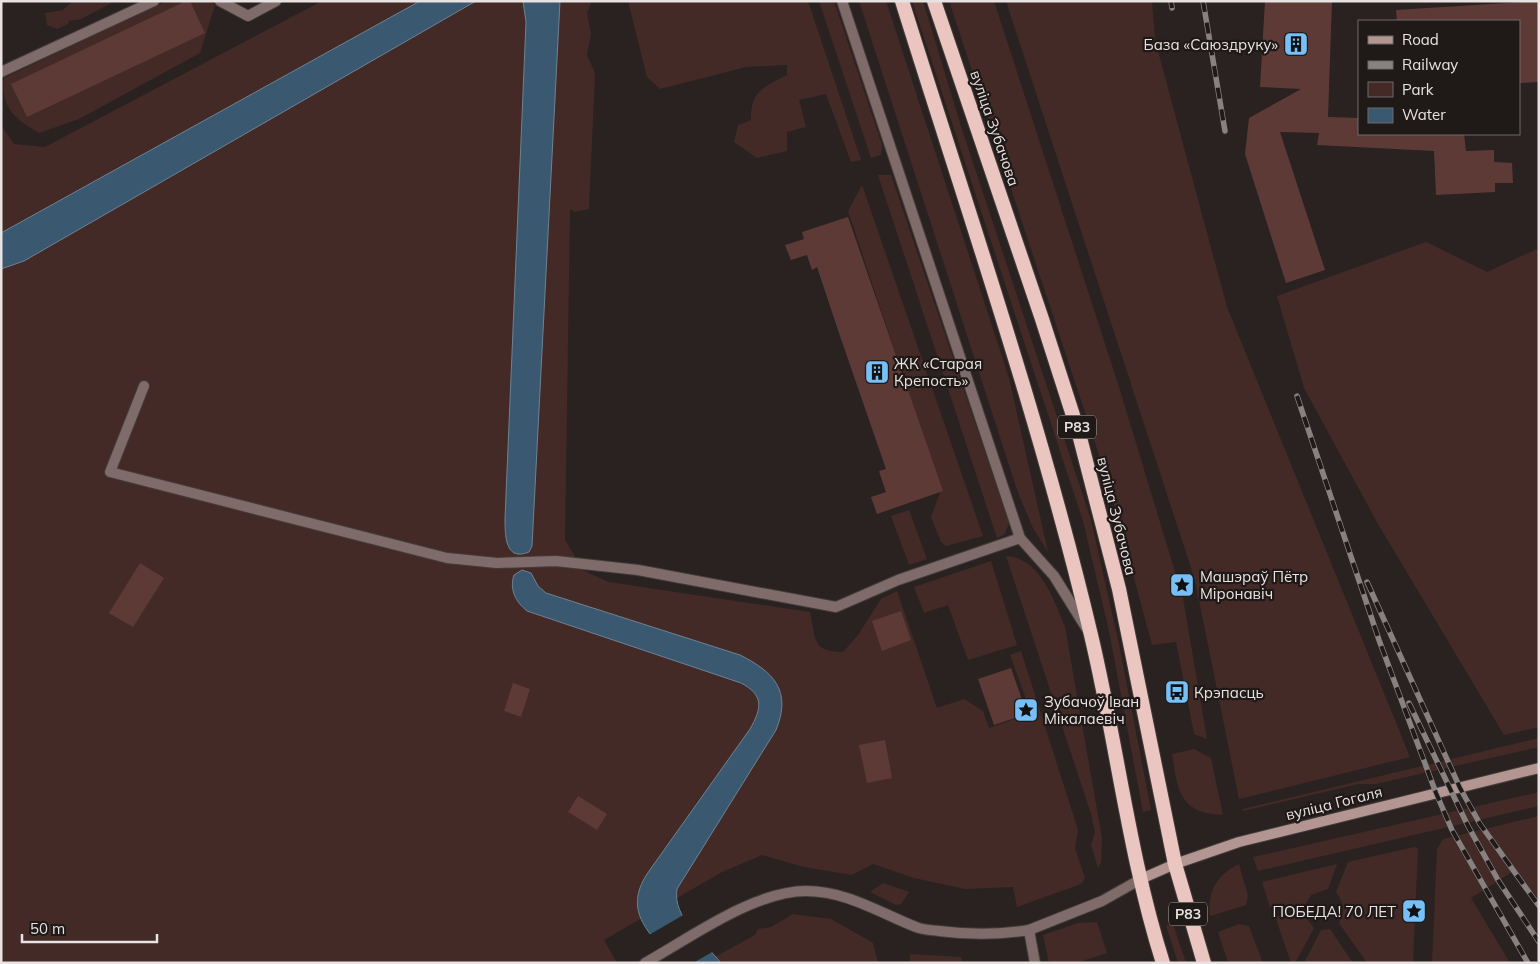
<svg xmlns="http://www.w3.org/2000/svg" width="1540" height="964" viewBox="0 0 1540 964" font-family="Mulish,sans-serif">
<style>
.green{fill:#432a27}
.water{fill:#3a5970;stroke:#6e8292}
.pier{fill:#292221}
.building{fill:#5e3a36}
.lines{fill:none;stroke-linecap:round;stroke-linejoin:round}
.service-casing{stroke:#443d3c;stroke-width:12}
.minor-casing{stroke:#443d3c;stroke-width:12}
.secondary-casing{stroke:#443d3c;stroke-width:12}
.trunk-casing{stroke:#443d3c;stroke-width:16}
.service{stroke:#7f6c6a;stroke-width:10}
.minor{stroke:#7f6c6a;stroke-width:10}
.secondary{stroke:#b39692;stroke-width:10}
.trunk{stroke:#ebc6c1;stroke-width:14}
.rail-casing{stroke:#878180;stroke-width:5.5}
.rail{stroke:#1f1918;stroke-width:4;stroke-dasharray:11;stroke-linecap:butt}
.labels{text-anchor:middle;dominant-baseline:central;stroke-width:4.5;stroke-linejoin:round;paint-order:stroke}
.shield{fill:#1f1918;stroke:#aca6a5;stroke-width:1}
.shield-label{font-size:14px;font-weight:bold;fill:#e8e3e2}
.poi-label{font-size:15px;fill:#e8e3e2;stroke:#1f1918;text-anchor:start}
.street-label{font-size:15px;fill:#e8e3e2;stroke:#1f1918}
</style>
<rect width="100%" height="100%" fill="#292221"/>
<!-- green -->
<g class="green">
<polygon points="73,1 115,1 81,19 69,21 68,24 57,29 47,25 45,13 63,10"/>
<path d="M 167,1 L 209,1 L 215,5 L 200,53 L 79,119 L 39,133 C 17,120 0,109 4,78 Z"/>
<path d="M 322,1 L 592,1 L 587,13 L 591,34 L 587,55 L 595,73 L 589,209 L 575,212 L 570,209 L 565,540 L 584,571 L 609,582 L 810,612 C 816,638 811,652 843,652 L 858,635 L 881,599 L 897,591 L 937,708 L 964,699 L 983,711 L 989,728 L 1031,713 L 1010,655 L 1021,651 L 1078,830 L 1075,848 L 1085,878 L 1081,884 L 1017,907 L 1013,887 L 965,889 L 914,878 L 873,864 L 852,875 L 804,867 L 762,855 L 722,872 L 604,940 L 617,963 L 1,963 L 1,125 L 14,144 L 45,147 Z"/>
<path d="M 628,1 L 808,1 L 861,160 L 851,162 L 826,94 L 799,100 L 806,127 L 787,132 L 787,151 L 757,158 L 734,142 L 738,125 L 751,120 C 750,91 764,87 787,75 L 787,65 L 746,67 L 660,89 L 647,77 Z"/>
<polygon points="819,1 834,1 882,145 881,155 871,158"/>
<polygon points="859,1 886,1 1009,378 1048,552 1033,528 1018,493"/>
<polygon points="912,1 923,1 960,123 1091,520 1119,644 1151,810 1143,812 1109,631 1083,521"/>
<polygon points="949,1 994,1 1119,387 1183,598 1207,739 1194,734 1176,642 1152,645 1108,482"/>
<polygon points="1006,1 1152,1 1155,40 1227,307 1410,757 1239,799 1195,580"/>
<polygon points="878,175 891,175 1009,523 1005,534 997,538"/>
<polygon points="862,185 983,536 946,546 941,542 931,517 941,490 848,211"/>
<polygon points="1426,242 1487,272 1539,248 1539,727 1504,735 1378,524 1304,388 1277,296"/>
<polygon points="909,510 927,559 909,565 891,516"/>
<path d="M 1006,556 C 1040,558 1054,600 1065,627 L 1102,838 L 1101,863 L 1098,868 L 1091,845 L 1095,832 L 1091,814 Z"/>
<polygon points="991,561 1017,645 968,660 948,605 924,613 914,587"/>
<polygon points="1539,738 1539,747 1376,784 1358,784 1243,811 1243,809"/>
<path d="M 1194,749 L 1211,758 L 1223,815 C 1179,813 1178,791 1172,754 Z"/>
<polygon points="1539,792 1539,806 1258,871 1253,857"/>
<polygon points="1539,816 1539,900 1515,870 1471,898 1510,963 1432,963 1437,849 1443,839"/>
<path d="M 1414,847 L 1418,849 L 1413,963 L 1367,963 L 1339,923 C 1345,910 1344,903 1336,892 L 1348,862 Z"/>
<path d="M 1239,864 L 1248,896 L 1246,905 L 1210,916 C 1207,891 1217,875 1239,864 Z"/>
<polygon points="1337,864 1328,889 1311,895 1305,905 1270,907 1262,882"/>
<polygon points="883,883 909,892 901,904 896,905 870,892"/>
<polygon points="793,914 831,919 873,943 878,963 704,963 755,935 758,929 771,927"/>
<polygon points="1305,916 1314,928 1295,963 1291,963 1275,916"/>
<polygon points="1097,922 1107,953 1076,963 1049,963 1043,935 1078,923"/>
<polygon points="1173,924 1186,963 1178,963 1166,926"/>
<polygon points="1239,924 1249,926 1263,963 1228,963 1218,932"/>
<polygon points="1330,929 1353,963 1304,963 1321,930"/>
<polygon points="910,954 961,957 962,963 910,963"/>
</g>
<!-- water -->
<g class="water">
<polygon points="420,1 476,1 24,261 1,269 1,233"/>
<path d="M 523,1 L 560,1 L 532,546 L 529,552 C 505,562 505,535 505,519 L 526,22 Z"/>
<path d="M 522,570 L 531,573 L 538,586 L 546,593 L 740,655 C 774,672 792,691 776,730 L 677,889 C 672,917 705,943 721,963 L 675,963 C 651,934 622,913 647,874 L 750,729 C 762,708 764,695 741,683 L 527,611 C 516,602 509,590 514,575 Z"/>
</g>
<!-- pier -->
<polygon class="pier" points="685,914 714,951 693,963 672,963 649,935"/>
<!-- building -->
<g class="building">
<polygon points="186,1 190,1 205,33 27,117 11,84"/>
<polygon points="1265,1 1332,1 1328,117 1359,118 1359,134 1464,134 1466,151 1494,150 1494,162 1512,163 1513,183 1495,183 1495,192 1436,195 1434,151 1317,145 1319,133 1280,132 1325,270 1286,283 1245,154 1249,118 1301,89 1260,87"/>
<polygon points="1539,1 1539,82 1519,83 1519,21 1397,21 1396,10"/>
<polygon points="848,217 943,491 877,514 871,497 886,492 879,471 886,469 840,336 817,267 812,270 807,255 791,260 785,245 804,239 802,232"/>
<polygon points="140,563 164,578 133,627 109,613"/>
<polygon points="901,611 911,640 882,651 872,621"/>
<polygon points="1011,668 1027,714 994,725 978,679"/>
<polygon points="513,683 530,689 521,717 504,711"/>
<polygon points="885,740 892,778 867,783 859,745"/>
<polygon points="578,796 607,814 597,830 568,812"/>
</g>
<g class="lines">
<defs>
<g id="service">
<polyline points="220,1 248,16 276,1"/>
<polyline points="1,72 154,1"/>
<polyline points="144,386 110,472 447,558 497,563 556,561 638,570 836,607 898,580 1020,538"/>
<path d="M 645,963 C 690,938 754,891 806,891 C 847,891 880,913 916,927 C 923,930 931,930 939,931 C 970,935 998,935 1029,930 L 1035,963"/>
</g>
<g id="minor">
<polyline points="842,1 1020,538 1054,576 1087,629"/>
<polyline points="1029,930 1102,901 1141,879"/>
</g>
<polyline id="secondary" points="1141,879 1175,864 1239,842 1539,768"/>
<g id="trunk">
<path d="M 902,1 C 968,212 1040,420 1091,635 C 1117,744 1129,856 1163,963"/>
<polyline points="934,1 1042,319 1079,434 1119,589 1175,864 1204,963"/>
</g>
</defs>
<!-- service casing -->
<use href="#service" class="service-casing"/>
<!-- minor casing -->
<use href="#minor" class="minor-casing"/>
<!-- secondary casing -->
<use href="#secondary" class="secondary-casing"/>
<!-- trunk casing -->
<use href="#trunk" class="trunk-casing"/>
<!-- service -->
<use href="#service" class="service"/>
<!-- minor -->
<use href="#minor" class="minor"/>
<!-- secondary -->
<use href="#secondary" class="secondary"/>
<!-- trunk -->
<use href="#trunk" class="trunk"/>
<defs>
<g id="rail">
<polyline points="1171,1 1172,8"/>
<polyline points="1203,1 1225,131"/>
<polyline points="1297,396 1379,640 1436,793 1452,830 1528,963"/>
<polyline points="1367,582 1460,788 1480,824 1539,906"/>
<polyline points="1409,703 1468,826 1498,880 1539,942"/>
</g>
</defs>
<!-- rail casing -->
<use href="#rail" class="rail-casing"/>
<!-- rail -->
<use href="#rail" class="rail"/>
</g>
<!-- icons -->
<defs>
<symbol id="building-square" viewBox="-11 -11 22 22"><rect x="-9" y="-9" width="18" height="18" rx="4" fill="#76c0f7" stroke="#1f1918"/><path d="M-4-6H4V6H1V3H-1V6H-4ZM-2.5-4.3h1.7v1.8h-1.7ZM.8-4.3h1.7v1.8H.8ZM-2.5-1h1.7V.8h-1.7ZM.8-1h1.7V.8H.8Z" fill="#111"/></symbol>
<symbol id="sight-square" viewBox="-11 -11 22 22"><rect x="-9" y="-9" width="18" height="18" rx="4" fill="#76c0f7" stroke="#1f1918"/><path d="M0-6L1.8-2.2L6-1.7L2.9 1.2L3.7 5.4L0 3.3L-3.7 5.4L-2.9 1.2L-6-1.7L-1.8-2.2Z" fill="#111"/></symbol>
<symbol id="bus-square" viewBox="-11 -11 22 22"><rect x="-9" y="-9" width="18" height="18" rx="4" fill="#76c0f7" stroke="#1f1918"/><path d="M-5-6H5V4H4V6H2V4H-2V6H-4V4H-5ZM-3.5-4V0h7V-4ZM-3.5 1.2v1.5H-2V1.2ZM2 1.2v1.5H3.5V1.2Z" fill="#111"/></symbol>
</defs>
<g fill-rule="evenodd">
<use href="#building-square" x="1282" y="30" width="28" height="28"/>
<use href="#building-square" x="863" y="358" width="28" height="28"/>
<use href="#sight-square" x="1168" y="571" width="28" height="28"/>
<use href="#bus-square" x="1163" y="678" width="28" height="28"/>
<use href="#sight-square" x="1012" y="696" width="28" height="28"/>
<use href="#sight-square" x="1400" y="897" width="28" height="28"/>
</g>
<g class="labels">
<!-- shield labels -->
<g class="shield">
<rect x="1058" y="415.5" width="38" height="23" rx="4"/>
<rect x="1169" y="902.5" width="38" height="23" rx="4"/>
</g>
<g class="shield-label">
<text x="1077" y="427">Р83</text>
<text x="1188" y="914">Р83</text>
</g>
<!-- poi labels -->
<g class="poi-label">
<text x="1278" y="44" text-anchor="end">База «Саюздруку»</text>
<text x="894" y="363">ЖК «Старая<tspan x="894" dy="17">Крепость»</tspan></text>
<text x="1200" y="576">Машэраў Пётр<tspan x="1200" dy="17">Міронавіч</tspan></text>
<text x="1194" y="692">Крэпасць</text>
<text x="1044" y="701">Зубачоў Іван<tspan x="1044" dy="17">Мікалаевіч</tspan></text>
<text x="1396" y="911" text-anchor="end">ПОБЕДА! 70 ЛЕТ</text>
</g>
<!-- street labels -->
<g class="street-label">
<text transform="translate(995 128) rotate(71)">вуліца Зубачова</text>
<text transform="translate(1117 516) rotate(76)">вуліца Зубачова</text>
<text transform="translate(1334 803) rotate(-14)">вуліца Гогаля</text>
</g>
</g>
<!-- border -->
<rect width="1540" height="964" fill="none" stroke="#e8e3e2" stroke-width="5"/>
<!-- legend -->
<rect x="1358" y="20" width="162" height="115" fill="#1f1918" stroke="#6f6a69"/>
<rect x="1368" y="36" width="25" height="8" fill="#b39692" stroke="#6f6a69"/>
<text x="1402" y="45" font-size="15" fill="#e8e3e2">Road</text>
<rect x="1368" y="61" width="25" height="8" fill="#878180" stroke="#6f6a69"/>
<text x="1402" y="70" font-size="15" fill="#e8e3e2">Railway</text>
<rect x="1368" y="82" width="25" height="15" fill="#432a27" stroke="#6f6a69"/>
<text x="1402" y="95" font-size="15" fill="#e8e3e2">Park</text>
<rect x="1368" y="108" width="25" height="15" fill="#3a5970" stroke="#6f6a69"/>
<text x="1402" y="120" font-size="15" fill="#e8e3e2">Water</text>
<!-- scale -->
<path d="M22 934v8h135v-8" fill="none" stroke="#e8e3e2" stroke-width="2.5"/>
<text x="30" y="934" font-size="15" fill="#e8e3e2" stroke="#1f1918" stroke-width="4" paint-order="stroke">50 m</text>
</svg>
